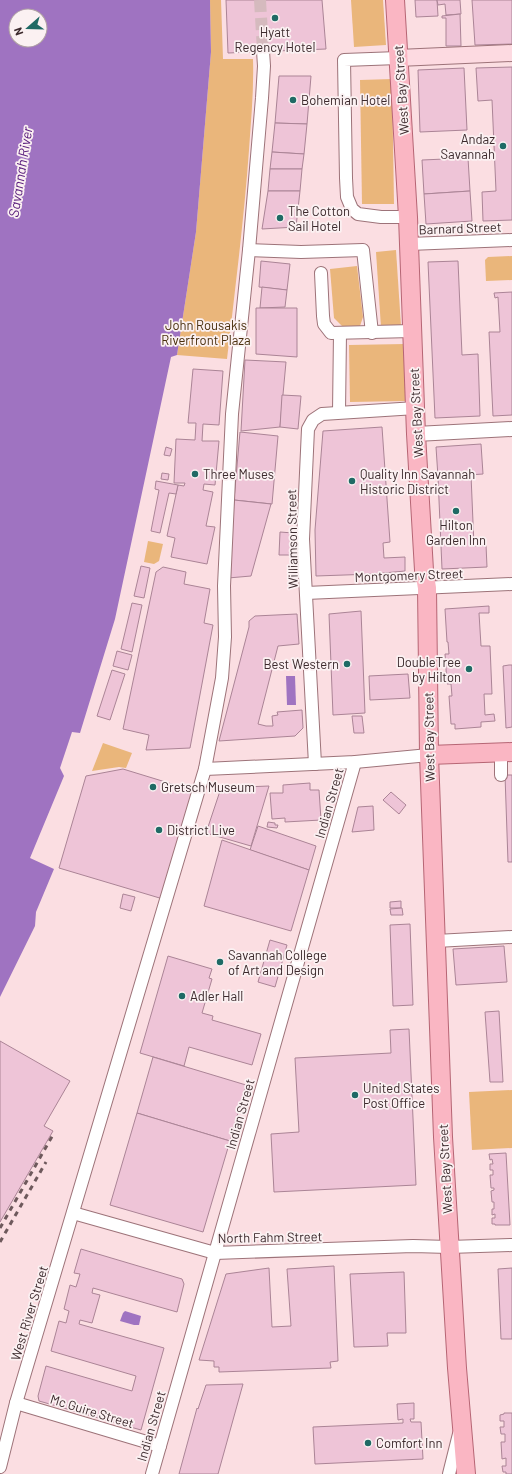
<svg xmlns="http://www.w3.org/2000/svg" width="512" height="1474" viewBox="0 0 512 1474" font-family="Barlow,sans-serif">
<style>
.green{fill:#eab67b}
.water{fill:#9f73c1;fill-rule:evenodd}
.building{fill:#eec4d7;stroke:#ab8496}
.lines{fill:none;stroke-linecap:round;stroke-linejoin:round}
.minor-tunnel{stroke:#d5babe;stroke-width:12;stroke-dasharray:12 6;stroke-linecap:butt}
.minor-casing{stroke:#9d7379;stroke-width:14}
.tertiary-casing{stroke:#9d7379;stroke-width:16}
.secondary-casing{stroke:#9d7379;stroke-width:18}
.primary-casing{stroke:#b66574;stroke-width:20}
.minor{stroke:#fff;stroke-width:12}
.tertiary{stroke:#fff;stroke-width:14}
.secondary{stroke:#fddae1;stroke-width:16}
.primary{stroke:#fab6c3;stroke-width:18}
.rail{stroke:#6e595c;stroke-width:3;stroke-dasharray:5 5;stroke-linecap:butt}
.poi-dot{fill:#1f6a65;stroke:#fbf1f2;stroke-width:1.5}
.labels{text-anchor:middle;dominant-baseline:central;stroke-width:3.5;stroke-linejoin:round;paint-order:stroke}
.poi-label{font-size:13px;fill:#3c2a2d;stroke:#fbf1f2;text-anchor:start}
.street-label{font-size:13px;fill:#3c2a2d;stroke:#fbf1f2}
.park-label{font-size:13px;fill:#492e0c;stroke:#fbf1f2}
.water-label{font-size:14px;font-style:italic;fill:#5b207e;stroke:#fbf1f2}
</style>
<rect width="100%" height="100%" fill="#fbdee2"/>
<!-- green -->
<g class="green">
<path d="M 210,0 L 221,0 L 223,59 L 253,59 C 254,90 251,120 249,150 C 244,220 235,289 227,359 L 177,355 L 196,232 L 211,52 Z"/>
<polygon points="351,0 383,0 386,45 354,47"/>
<polygon points="392,79 394,204 362,204 360,80"/>
<polygon points="396,250 401,326 381,327 376,252"/>
<polygon points="512,256 512,280 486,281 485,260 488,257"/>
<polygon points="357,266 363,317 360,326 342,326 334,318 330,269"/>
<polygon points="405,344 406,401 350,402 349,345"/>
<polygon points="148,541 163,544 159,561 154,564 144,562"/>
<polygon points="103,743 132,753 126,768 119,767 92,771"/>
<polygon points="512,1090 512,1148 472,1150 469,1092"/>
</g>
<!-- water -->
<g class="water">
<path d="M 0,0 L 210,0 L 211,52 L 196,232 L 177,355 L 171,357 L 115,619 L 80,733 L 72,732 L 60,768 L 64,776 L 30,858 L 54,869 L 36,912 L 35,926 L 0,997 ZM 16,16 L 40,16 L 40,40 L 16,40 Z"/>
<polygon points="286,676 295,676 296,705 287,705"/>
<polygon points="125,1311 141,1316 139,1325 134,1325 120,1321 123,1313"/>
</g>
<!-- building -->
<g class="building">
<polygon points="226,0 322,0 326,49 228,53"/>
<polygon points="415,0 437,0 438,16 416,17"/>
<polygon points="437,0 460,0 461,14 446,15 445,4 438,5"/>
<polygon points="472,0 512,0 512,44 475,45"/>
<polygon points="460,14 461,46 446,46 446,18 442,18 442,16"/>
<polygon points="512,67 512,220 483,221 482,192 496,191 492,100 478,101 476,68"/>
<polygon points="464,68 467,130 420,132 418,70"/>
<polygon points="279,76 311,76 307,124 275,123"/>
<polygon points="275,123 307,124 304,154 272,152"/>
<polygon points="272,152 304,154 302,169 270,169"/>
<polygon points="468,158 470,191 424,194 422,160"/>
<polygon points="270,169 302,169 300,191 268,191"/>
<polygon points="268,191 300,191 296,227 262,229"/>
<polygon points="470,191 472,221 426,224 424,194"/>
<polygon points="261,261 290,264 287,290 259,287"/>
<polygon points="458,261 462,355 478,354 480,416 435,418 428,262"/>
<polygon points="262,287 287,290 285,307 260,308"/>
<polygon points="512,292 512,415 493,416 489,332 500,332 498,297 495,298 494,293"/>
<polygon points="256,308 297,308 297,357 256,354"/>
<polygon points="245,360 286,362 280,427 241,431"/>
<polygon points="193,369 223,371 219,425 203,424 202,441 219,441 215,485 204,484 203,490 213,492 206,526 215,527 207,564 171,557 175,538 167,536 178,485 184,486 185,483 174,483 176,439 195,440 196,423 188,423"/>
<polygon points="282,395 301,396 298,429 280,427"/>
<polygon points="382,427 390,542 383,543 384,558 405,557 405,571 373,574 316,576 315,530 323,431"/>
<polygon points="240,432 278,436 272,504 234,500"/>
<polygon points="481,444 483,474 438,477 436,447"/>
<polygon points="166,447 172,449 170,456 164,455"/>
<polygon points="162,473 169,474 168,480 161,479"/>
<polygon points="471,475 474,546 486,545 487,567 442,569 438,477"/>
<polygon points="156,481 178,485 176,494 169,493 160,533 151,531 159,490 155,489"/>
<polygon points="234,500 271,504 251,576 228,578"/>
<polygon points="280,532 293,533 292,555 279,555"/>
<polygon points="141,566 150,568 144,598 134,596"/>
<polygon points="163,567 186,572 184,584 210,589 204,623 213,625 190,748 146,750 149,735 123,729 156,572"/>
<polygon points="132,603 142,605 132,652 121,649"/>
<polygon points="489,606 489,613 479,613 481,646 490,646 492,694 484,694 485,715 494,714 495,721 481,722 481,727 455,729 455,724 451,724 449,696 452,696 451,684 447,684 445,654 449,654 448,642 447,642 445,609"/>
<polygon points="361,611 365,713 333,715 329,614"/>
<polygon points="297,614 299,644 278,646 258,724 266,726 273,726 272,716 278,715 277,712 302,710 303,728 295,736 219,741 249,627 249,621 255,616"/>
<polygon points="117,651 132,655 128,670 113,666"/>
<polygon points="509,665 512,665 512,727 506,728 503,666"/>
<polygon points="112,670 125,674 110,720 97,716"/>
<polygon points="408,674 410,698 370,700 369,676"/>
<polygon points="352,716 362,716 364,733 354,733"/>
<polygon points="123,769 195,791 163,899 59,868 86,776"/>
<polygon points="505,775 512,775 512,862 508,862"/>
<polygon points="310,783 310,790 319,790 321,820 285,822 285,818 272,819 270,793 283,793 283,785"/>
<polygon points="269,786 251,846 206,833 221,788"/>
<polygon points="391,792 406,805 399,814 383,800"/>
<polygon points="373,806 374,830 352,832 358,807"/>
<polygon points="268,822 275,823 275,825 278,825 277,828 267,827"/>
<polygon points="258,826 316,846 309,870 250,850"/>
<polygon points="222,840 309,870 291,931 204,906"/>
<polygon points="123,894 135,897 131,911 120,908"/>
<polygon points="401,901 401,908 390,908 390,902"/>
<polygon points="402,908 403,915 391,915 390,909"/>
<polygon points="410,924 413,1005 393,1006 390,925"/>
<polygon points="270,940 287,945 275,987 258,982"/>
<polygon points="504,946 507,982 456,985 453,949"/>
<polygon points="168,956 212,969 209,978 212,979 202,1013 213,1016 212,1020 261,1034 252,1065 189,1047 184,1066 140,1053"/>
<polygon points="499,1011 503,1082 490,1082 485,1012"/>
<polygon points="409,1029 416,1185 274,1192 271,1134 299,1132 295,1058 391,1053 390,1030"/>
<polygon points="0,1041 70,1081 44,1126 53,1131 0,1222"/>
<polygon points="153,1057 246,1085 230,1141 137,1113"/>
<polygon points="137,1113 230,1141 203,1232 110,1205"/>
<polygon points="506,1153 510,1225 495,1225 495,1224 492,1224 492,1218 495,1218 495,1214 492,1215 492,1209 494,1209 494,1202 492,1202 491,1191 494,1190 494,1188 491,1188 490,1175 493,1175 493,1170 490,1170 490,1164 493,1164 492,1159 490,1160 489,1154"/>
<polygon points="81,1249 182,1279 184,1284 177,1312 93,1288 92,1293 100,1295 92,1323 80,1320 79,1324 164,1348 141,1430 39,1401 38,1396 46,1366 132,1391 136,1376 51,1351 59,1321 66,1323 69,1311 64,1309 70,1285 76,1287 80,1274 74,1273"/>
<polygon points="334,1266 338,1361 330,1362 331,1368 219,1372 219,1367 214,1367 214,1361 199,1360 226,1274 269,1268 272,1327 291,1326 287,1269"/>
<polygon points="512,1268 512,1339 501,1339 498,1269"/>
<polygon points="404,1272 406,1333 387,1333 388,1346 354,1347 350,1274"/>
<polygon points="243,1384 218,1474 179,1474 197,1408 198,1409 206,1385"/>
<polygon points="414,1403 414,1419 410,1419 411,1422 421,1422 423,1459 315,1464 313,1427 403,1423 403,1419 398,1420 397,1404"/>
<polygon points="504,1413 512,1413 512,1474 506,1474 506,1472 503,1472 502,1466 506,1466 506,1458 502,1459 501,1442 505,1442 505,1434 501,1434 500,1427 504,1427 504,1421 500,1421 500,1415 504,1414"/>
</g>
<g class="lines">
<!-- minor-tunnel -->
<polyline class="minor-tunnel" points="260,0 263,51"/>
<defs>
<g id="minor">
<polyline points="398,58 344,60 346,178 347,197 352,209 358,214 381,217 408,217"/>
<polyline points="409,244 512,240"/>
<polyline points="249,250 301,252 363,250 372,333"/>
<polyline points="321,273 323,316 324,324 331,333 412,331"/>
<polyline points="339,412 340,333"/>
<polyline points="306,593 512,584"/>
<polyline points="501,753 501,775"/>
<polyline points="315,764 303,539 308,429 313,420 322,414 416,408"/>
<polyline points="205,769 355,762 429,755"/>
<polyline points="436,941 512,937"/>
<polyline points="73,1213 215,1253 413,1246 449,1247 512,1245"/>
<polyline points="16,1403 160,1446"/>
<polyline points="0,1467 16,1403 205,769 222,678 225,637 224,586 232,414 249,250 262,98 264,66 263,51"/>
<polyline points="152,1474 355,762"/>
<polyline points="449,1474 459,1434"/>
</g>
<polyline id="tertiary" points="416,434 512,429"/>
<polyline id="secondary" points="398,58 512,53"/>
<g id="primary">
<polyline points="395,0 408,217 416,434 424,570 427,588 429,755 443,1137 457,1368 466,1474"/>
<polyline points="429,755 512,752"/>
</g>
</defs>
<!-- minor casing -->
<use href="#minor" class="minor-casing"/>
<!-- tertiary casing -->
<use href="#tertiary" class="tertiary-casing"/>
<!-- secondary casing -->
<use href="#secondary" class="secondary-casing"/>
<!-- primary casing -->
<use href="#primary" class="primary-casing"/>
<!-- minor -->
<use href="#minor" class="minor"/>
<!-- tertiary -->
<use href="#tertiary" class="tertiary"/>
<!-- secondary -->
<use href="#secondary" class="secondary"/>
<!-- primary -->
<use href="#primary" class="primary"/>
<!-- rail -->
<g class="rail">
<polyline points="0,1228 54,1133"/>
<polyline points="0,1242 46,1162"/>
</g>
</g>
<!-- markers -->
<g class="poi-dot">
<circle cx="275" cy="18" r="4"/>
<circle cx="293" cy="100" r="4"/>
<circle cx="503" cy="146" r="4"/>
<circle cx="280" cy="218" r="4"/>
<circle cx="195" cy="474" r="4"/>
<circle cx="352" cy="481" r="4"/>
<circle cx="456" cy="511" r="4"/>
<circle cx="347" cy="664" r="4"/>
<circle cx="469" cy="669" r="4"/>
<circle cx="153" cy="787" r="4"/>
<circle cx="159" cy="830" r="4"/>
<circle cx="220" cy="962" r="4"/>
<circle cx="182" cy="996" r="4"/>
<circle cx="355" cy="1095" r="4"/>
<circle cx="368" cy="1443" r="4"/>
</g>
<g class="labels">
<!-- poi labels -->
<g class="poi-label">
<text x="275" y="32" text-anchor="middle">Hyatt<tspan x="275" dy="15">Regency Hotel</tspan></text>
<text x="301" y="100">Bohemian Hotel</text>
<text x="495" y="139" text-anchor="end">Andaz<tspan x="495" dy="15">Savannah</tspan></text>
<text x="288" y="211">The Cotton<tspan x="288" dy="15">Sail Hotel</tspan></text>
<text x="203" y="474">Three Muses</text>
<text x="360" y="474">Quality Inn Savannah<tspan x="360" dy="15">Historic District</tspan></text>
<text x="456" y="525" text-anchor="middle">Hilton<tspan x="456" dy="15">Garden Inn</tspan></text>
<text x="461" y="662" text-anchor="end">DoubleTree<tspan x="461" dy="15">by Hilton</tspan></text>
<text x="339" y="664" text-anchor="end">Best Western</text>
<text x="161" y="787">Gretsch Museum</text>
<text x="167" y="830">District Live</text>
<text x="228" y="955">Savannah College<tspan x="228" dy="15">of Art and Design</tspan></text>
<text x="190" y="996">Adler Hall</text>
<text x="363" y="1088">United States<tspan x="363" dy="15">Post Office</tspan></text>
<text x="376" y="1443">Comfort Inn</text>
</g>
<!-- street labels -->
<g class="street-label">
<text transform="translate(401 90) rotate(-94)">West Bay Street</text>
<text transform="translate(460 228) rotate(-2)">Barnard Street</text>
<text transform="translate(416 413) rotate(-93)">West Bay Street</text>
<text transform="translate(292 539) rotate(-91)">Williamson Street</text>
<text transform="translate(409 575) rotate(-2)">Montgomery Street</text>
<text transform="translate(429 737) rotate(-91)">West Bay Street</text>
<text transform="translate(329 803) rotate(-74)">Indian Street</text>
<text transform="translate(240 1114) rotate(-74)">Indian Street</text>
<text transform="translate(445 1169) rotate(-93)">West Bay Street</text>
<text transform="translate(270 1237) rotate(-1)">North Fahm Street</text>
<text transform="translate(29 1313) rotate(-73)">West River Street</text>
<text transform="translate(92 1411) rotate(17)">Mc Guire Street</text>
<text transform="translate(151 1426) rotate(-74)">Indian Street</text>
</g>
<!-- park labels -->
<g class="park-label">
<text x="206" y="325">John Rousakis<tspan x="206" dy="15">Riverfront Plaza</tspan></text>
</g>
<!-- water labels -->
<g class="water-label">
<text transform="translate(20 172) rotate(-81)">Savannah River</text>
</g>
</g>
<!-- north arrow -->
<g transform="translate(28 28) rotate(250)"><circle r="19" fill="#fbf1f2" stroke="#afa1a3"/>
<path d="M0-3L7 15L0 10L-7 15Z" fill="#1f6a65"/>
<text y="-6" font-size="11" font-weight="bold" text-anchor="middle" fill="#3c2a2d">N</text>
</g>
</svg>
